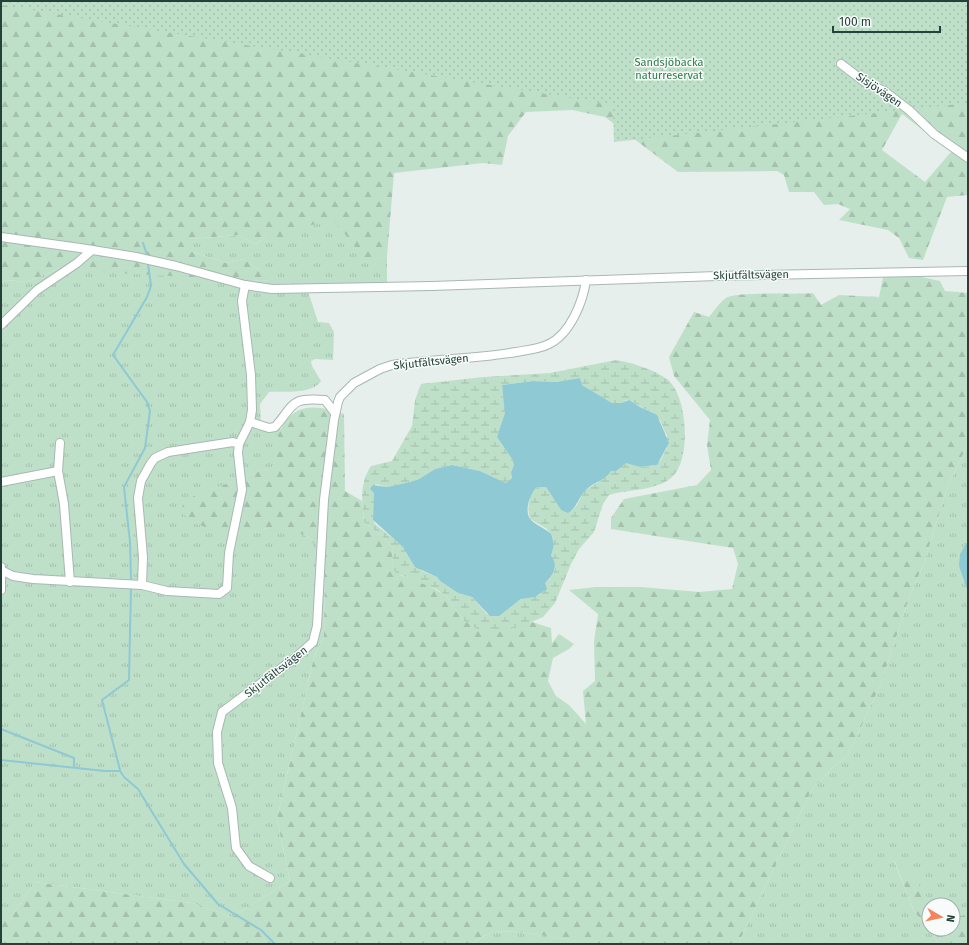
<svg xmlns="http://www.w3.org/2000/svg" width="969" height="945" viewBox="0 0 969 945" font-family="'Fira Sans',sans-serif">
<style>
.grass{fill:url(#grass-tufts)}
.forest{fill:url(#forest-firs);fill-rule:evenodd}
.wetland{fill:url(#wetland-marsh);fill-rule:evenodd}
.park{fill:url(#park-dots)}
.water{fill:#8ec9d4}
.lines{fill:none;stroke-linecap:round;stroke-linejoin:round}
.stream{stroke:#8ec9d4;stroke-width:2}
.minor-casing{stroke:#a8b8b2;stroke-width:10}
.minor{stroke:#fff;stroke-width:8}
.labels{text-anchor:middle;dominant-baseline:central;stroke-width:3;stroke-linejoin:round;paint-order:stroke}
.park-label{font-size:11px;fill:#2d7a4b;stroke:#f7fbf9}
.street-label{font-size:11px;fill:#24423a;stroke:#f7fbf9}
</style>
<defs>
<pattern id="grass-tufts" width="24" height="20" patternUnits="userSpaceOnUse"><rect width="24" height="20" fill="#bfe0c8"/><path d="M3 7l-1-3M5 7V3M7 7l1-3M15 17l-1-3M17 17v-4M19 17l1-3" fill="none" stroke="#a4c1ad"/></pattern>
<pattern id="forest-firs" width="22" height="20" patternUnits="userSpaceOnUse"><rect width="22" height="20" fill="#bfe0c8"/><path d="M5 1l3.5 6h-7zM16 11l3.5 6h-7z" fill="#a4c1ad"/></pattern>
<pattern id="wetland-marsh" width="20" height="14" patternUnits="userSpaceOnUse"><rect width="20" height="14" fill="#bfe0c8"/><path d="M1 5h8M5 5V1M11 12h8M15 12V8" fill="none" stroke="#a4c1ad"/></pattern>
<pattern id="park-dots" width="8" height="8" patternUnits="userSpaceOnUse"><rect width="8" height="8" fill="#bfe0c8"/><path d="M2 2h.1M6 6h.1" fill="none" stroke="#a4c1ad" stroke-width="1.8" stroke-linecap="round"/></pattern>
</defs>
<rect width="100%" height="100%" fill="#e6efeb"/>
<!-- grass -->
<g class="grass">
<path d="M 333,218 L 365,259 L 387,256 L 387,290 L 308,291 L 318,322 L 329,323 L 334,332 L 333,360 L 315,359 L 311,361 L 312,366 L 321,381 C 312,395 283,391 269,392 L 260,404 L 261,424 L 281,429 L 274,466 L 214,489 L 236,534 C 260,529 284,522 306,536 C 313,540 319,550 325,556 L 324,636 L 314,657 L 277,819 L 290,881 L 232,917 L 192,903 L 35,882 L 9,921 L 1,921 L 1,283 L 7,280 L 26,282 L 78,261 L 217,278 L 262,281 L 274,279 L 243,259 L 226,263 L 190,251 L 190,239 L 238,235 L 256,244 L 267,236 Z"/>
<polygon points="968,444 968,909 964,915 953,918 953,905 932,905 922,891 894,861 914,911 939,944 738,944 811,791 832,768 848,755 880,686 909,598 925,560 947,488"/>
<polygon points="493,931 520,932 578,941 586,944 471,944"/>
</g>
<!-- forest -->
<g class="forest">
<path d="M 1,1 L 968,1 L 968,195 L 947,197 L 923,260 L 909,258 L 899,238 L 888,230 L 839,220 L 850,209 L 838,204 L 824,205 L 814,192 L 789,192 L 784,175 L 777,171 L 678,172 L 605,117 L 572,110 L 526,112 L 508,136 L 502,165 L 483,163 L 394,173 L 387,256 L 365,260 L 333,219 L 290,231 L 289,247 L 279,249 L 267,236 L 256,244 L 238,235 L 190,239 L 190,251 L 226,263 L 243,259 L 275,279 L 262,281 L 100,272 L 78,261 L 26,282 L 7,280 L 1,283 ZM 902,114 L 951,152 L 925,182 L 882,150 Z"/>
<path d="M 884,273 L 913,275 L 940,281 L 945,291 L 968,293 L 968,444 L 947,488 L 925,560 L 909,598 L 880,686 L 848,755 L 832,768 L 811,791 L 738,944 L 586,944 L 577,941 L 520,932 L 493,931 L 471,944 L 1,944 L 1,921 L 9,921 L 35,882 L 192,903 L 232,917 L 290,881 L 277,819 L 314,657 L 324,636 L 325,556 L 307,536 L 289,529 L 268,528 L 236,534 L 215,531 L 190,521 L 181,511 L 184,500 L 274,466 C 276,455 276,439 281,429 C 295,400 321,406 344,414 L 345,491 L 362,501 L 364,522 L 381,535 L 393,548 L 392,566 L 402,576 L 423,582 L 446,596 L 463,620 L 511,628 L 532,622 L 551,628 L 552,643 L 559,634 L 574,644 L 569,649 L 553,658 L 548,681 L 556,696 L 569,705 L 586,724 L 583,691 L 595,681 L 594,641 L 598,614 L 569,590 L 596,587 L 641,587 L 699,592 L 732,589 L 738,564 L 733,548 L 611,529 L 611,518 L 624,499 L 697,485 L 711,470 L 707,445 L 710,420 L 674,376 L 669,357 L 694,312 L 709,317 C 714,311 720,302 726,298 C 734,291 797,295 813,293 L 821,305 L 839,295 L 879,297 Z"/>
<polygon points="894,860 910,871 932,905 929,905 929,929 953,929 953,918 964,915 968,909 968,944 939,944 914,911"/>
</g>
<!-- wetland -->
<path class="wetland" d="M 616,360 C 633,363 653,369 667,379 C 688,395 692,462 671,478 C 655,491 629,489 609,495 L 603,504 L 594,532 L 579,549 L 571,564 L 555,603 L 543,617 L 522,626 L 494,633 L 479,630 L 463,620 L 446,596 L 436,589 L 396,573 L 392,566 L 393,548 L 381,535 L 364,522 C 362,501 359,485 371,466 L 392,461 L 412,426 L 415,400 L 421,384 L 483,377 L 550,373 ZM 580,378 L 582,385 L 612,403 L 621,403 L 627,400 C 633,402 657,415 660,420 C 663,426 663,430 667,435 L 667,448 L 660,461 L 653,466 L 640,467 L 630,463 L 626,463 L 611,471 L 603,479 L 584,491 L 577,505 L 571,511 L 561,510 L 546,487 L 537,487 C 528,494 527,509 530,519 L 547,529 L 554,545 L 551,556 L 555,569 L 550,579 L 545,583 L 541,594 C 535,597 524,597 520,600 C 504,611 508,613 487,614 L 472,597 L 458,593 L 440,581 L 437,577 L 422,571 L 404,547 L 375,524 L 373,520 L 375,484 L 387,487 L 410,482 L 419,479 L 435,469 L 452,465 L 480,471 L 506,483 L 512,478 L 511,472 L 514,465 L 512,459 L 497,437 L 505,417 L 505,406 L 502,385 L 533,381 L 556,382 Z"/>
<!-- park -->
<polygon class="park" points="1,1 968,1 968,103 614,142 613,105 1,5"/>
<!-- water -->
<g class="water">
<path d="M 580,378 L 582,385 L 612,403 L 621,403 L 629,400 L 640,407 L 657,415 L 669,443 L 657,465 L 640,467 L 626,463 L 616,471 L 611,471 C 606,480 595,482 588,488 C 579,495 578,507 568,513 L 561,510 L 546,487 L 537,487 C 530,493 524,511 530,519 C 535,525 545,528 551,534 L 554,545 L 551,556 C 559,565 553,576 545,583 L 547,589 L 535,597 L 521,599 L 499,616 L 490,616 L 472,597 L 458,593 L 440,581 L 437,577 L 415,567 L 403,547 L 373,520 L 374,493 L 370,489 L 373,485 L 387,487 L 410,482 L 419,479 L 435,469 L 452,465 L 480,471 L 506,483 L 512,478 L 511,472 L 514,465 L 512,459 L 497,437 L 505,413 L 502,385 L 533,381 L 556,382 Z"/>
<polygon points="968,541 968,592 959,566 960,554"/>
</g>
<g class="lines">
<!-- stream -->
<g class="stream">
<polyline points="143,243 147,255"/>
<polyline points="131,579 130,542 124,487 145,448 150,411 147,402 113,355 147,297 151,286 148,264"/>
<polyline points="1,729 74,758 74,767"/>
<polyline points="1,760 105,771 120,771 124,777 138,789 184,864 218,904 261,930 275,944"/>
<polyline points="120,770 102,700 129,680 131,587"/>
</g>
<defs>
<g id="minor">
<polyline points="841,64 866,83 884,91 909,110 934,134 968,158"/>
<polyline points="1,237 80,248 136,257 176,266 245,285 272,289 432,286 717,276 968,271"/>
<polyline points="1,325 37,290 77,263 92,250"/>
<path d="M 250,422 L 269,428 L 275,427 C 295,404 290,397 325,400 L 335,413"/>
<polyline points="60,443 58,471 64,504 70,582"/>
<polyline points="239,444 233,442 168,452 155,458 151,463 141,481 138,498 143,557 142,585 167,591 219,594 227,588 229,553 242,490 238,453 239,444 250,422 252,410 251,375 242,301 245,285"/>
<polyline points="1,482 58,471"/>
<polyline points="1,567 1,590"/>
<polyline points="1,570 13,576 33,579 142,585"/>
<path d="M 270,878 L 249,866 L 236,848 L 232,808 L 218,763 L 217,732 L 222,712 L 295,658 L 313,642 L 317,626 L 324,500 L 334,420 L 338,402 L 340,397 L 354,383 L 380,369 L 392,365 C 433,359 475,359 516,352 C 527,350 539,349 549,344 C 570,334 583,302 586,280"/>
</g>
</defs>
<!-- minor casing -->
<use href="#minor" class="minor-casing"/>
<!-- minor -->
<use href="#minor" class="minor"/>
</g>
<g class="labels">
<!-- park labels -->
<g class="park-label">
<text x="669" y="62">Sandsjöbacka<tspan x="669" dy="13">naturreservat</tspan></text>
</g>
<!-- street labels -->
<g class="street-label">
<text transform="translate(879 90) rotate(34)">Sisjövägen</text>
<text transform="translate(751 275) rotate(-1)">Skjutfältsvägen</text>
<text transform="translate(431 362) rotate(-6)">Skjutfältsvägen</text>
<text transform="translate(276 672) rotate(-38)">Skjutfältsvägen</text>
</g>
</g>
<!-- border -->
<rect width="969" height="945" fill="none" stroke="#24423a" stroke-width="4"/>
<!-- north arrow -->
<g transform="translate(941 917) rotate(99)"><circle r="19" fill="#f7fbf9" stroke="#a3b1ad"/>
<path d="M0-3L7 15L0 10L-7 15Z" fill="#f4845f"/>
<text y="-6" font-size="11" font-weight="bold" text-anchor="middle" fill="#24423a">N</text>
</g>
<!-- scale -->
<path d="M833 26v6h107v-6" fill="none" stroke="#24423a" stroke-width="2"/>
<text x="839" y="26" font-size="12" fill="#24423a" stroke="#f7fbf9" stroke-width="3" paint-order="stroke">100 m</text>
</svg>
